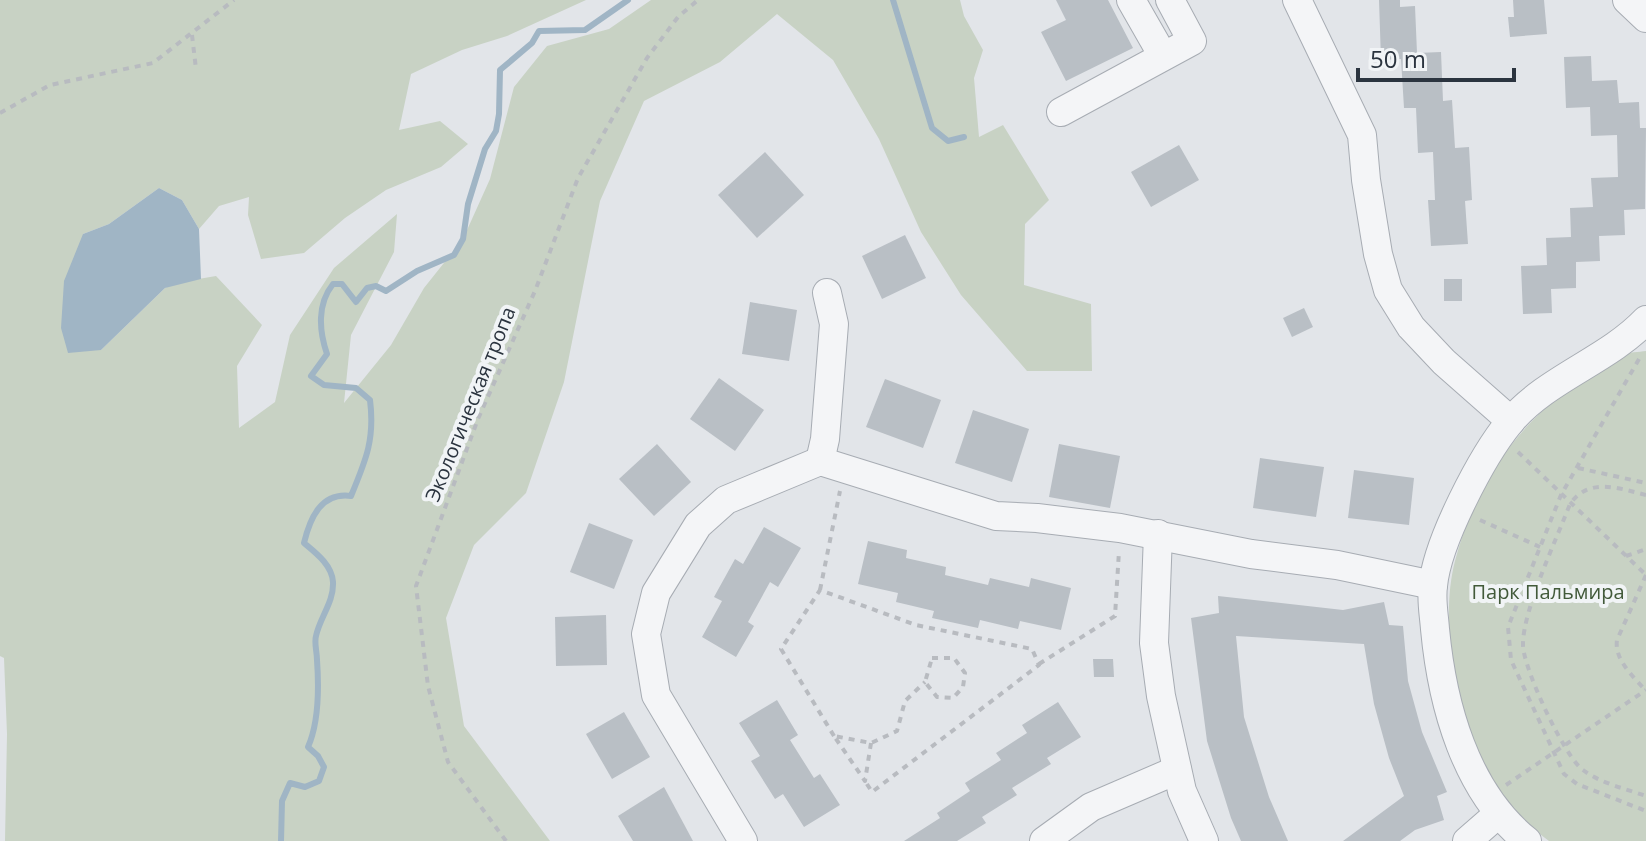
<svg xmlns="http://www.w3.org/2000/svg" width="1646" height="841" viewBox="0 0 1646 841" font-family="'Open Sans',sans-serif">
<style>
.green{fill:#c8d2c4}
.water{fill:#a0b5c5}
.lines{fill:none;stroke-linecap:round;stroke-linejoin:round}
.stream{stroke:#a0b5c5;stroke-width:6}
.building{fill:#b9bfc5}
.minor-casing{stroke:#a7acb3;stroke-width:30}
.path{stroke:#b8bbc0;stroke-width:4;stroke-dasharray:6 6;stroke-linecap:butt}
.minor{stroke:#f4f5f7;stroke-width:28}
.labels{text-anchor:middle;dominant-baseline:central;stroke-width:8;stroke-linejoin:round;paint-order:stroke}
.street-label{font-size:20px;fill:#2b343f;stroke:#f1f4f6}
.park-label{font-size:20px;fill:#425a3a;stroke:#f1f4f6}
</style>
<rect width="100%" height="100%" fill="#e2e5e9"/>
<!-- green -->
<g class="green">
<polygon points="0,0 586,0 507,36 462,50 411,74 399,130 440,121 468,144 441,167 386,190 345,218 304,253 261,259 248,215 249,197 219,206 199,229 182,200 159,188 109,224 83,234 101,350 165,288 175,283 216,276 262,325 237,366 239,428 275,402 290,335 334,268 397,214 394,252 351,335 344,403 391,345 424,288 463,239 490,179 514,87 547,46 609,29 651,0 960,0 964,16 983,50 974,78 979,137 1003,125 1049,200 1025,224 1024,285 1091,304 1092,371 1027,371 961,295 921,232 879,139 833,60 777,14 720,62 644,101 600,201 564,382 526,493 474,545 446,618 464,726 550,841 5,841 7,734 4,658 0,656"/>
<path d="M 1646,351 L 1646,841 L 1549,841 C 1529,826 1507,806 1494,785 C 1458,728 1438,626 1455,561 C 1473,491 1515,424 1576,385 C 1590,376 1606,361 1622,355 C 1629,352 1639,352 1646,351 Z"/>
</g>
<!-- water -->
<polygon class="water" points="159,188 182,200 199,229 201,279 165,288 101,350 68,353 61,328 64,281 83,234 109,224"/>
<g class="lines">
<!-- stream -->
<g class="stream">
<polyline points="893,0 932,128 948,141 964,137"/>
<path d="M 281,841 L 282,801 L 290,783 L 305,787 L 319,781 L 324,767 L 318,756 L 308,747 C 319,722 319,688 317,660 C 317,652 314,643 316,636 C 320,617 334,602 333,582 C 332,565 316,553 304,543 C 310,518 321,492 351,496 C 366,460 375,439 370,400 L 356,388 L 324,385 L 311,376 L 327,354 C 319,331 317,304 333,284 L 342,284 L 356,302 L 367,288 L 376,286 L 386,291 L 417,271 L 454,255 L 463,239 L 468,204 L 485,149 L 496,131 L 499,114 L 500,70 L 532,43 L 539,31 L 585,30 L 628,0"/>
</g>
</g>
<!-- building -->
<g class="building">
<polygon points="1056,0 1108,0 1133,48 1066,81 1041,32 1066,20"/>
<polygon points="1379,0 1400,0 1400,7 1415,6 1417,53 1441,52 1443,101 1452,100 1455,148 1469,147 1472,200 1465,201 1468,244 1431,246 1428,200 1435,200 1433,152 1418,153 1416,108 1404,108 1401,59 1381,60"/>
<polygon points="1513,0 1544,0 1547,34 1510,37 1508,17 1514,17"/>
<polygon points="1591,56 1592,81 1617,80 1619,103 1639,102 1640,128 1646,128 1645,209 1624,210 1625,235 1599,236 1600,261 1576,262 1576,288 1551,289 1552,313 1523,314 1521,266 1547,265 1546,238 1571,237 1570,208 1593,207 1591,178 1618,177 1617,135 1591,136 1590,107 1566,108 1564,57"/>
<polygon points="1179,145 1199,180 1151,207 1131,172"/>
<polygon points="765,152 804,195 757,238 718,195"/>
<polygon points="905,235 926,278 882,299 862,256"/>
<rect x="1444" y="279" width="18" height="22"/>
<polygon points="750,302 797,310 789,361 742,354"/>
<polygon points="1304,308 1313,327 1292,337 1283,318"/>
<polygon points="719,378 764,410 735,451 690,419"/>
<polygon points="885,379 941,400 923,448 866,427"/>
<polygon points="973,410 1029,429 1012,482 955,463"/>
<polygon points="657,444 691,482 654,516 619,479"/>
<polygon points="1059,444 1120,456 1110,508 1049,497"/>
<polygon points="1260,458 1324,467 1316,517 1253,508"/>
<polygon points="1354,470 1414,478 1409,525 1348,518"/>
<polygon points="589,523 633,540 614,589 570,572"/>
<polygon points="764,527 801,548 778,587 770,582 748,622 754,626 736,657 702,637 722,601 714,597 735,559 743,564"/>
<polygon points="868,541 907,550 906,558 946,567 945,575 988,585 990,578 1029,587 1031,578 1071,588 1061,630 1020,621 1018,629 980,620 978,628 932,618 934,611 896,602 898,593 858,584"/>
<polygon points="1218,596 1343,610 1384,602 1389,625 1403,626 1408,681 1422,732 1447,792 1437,796 1444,820 1415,830 1400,841 1343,841 1404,796 1389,758 1374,704 1364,644 1236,636 1244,717 1269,797 1288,841 1241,841 1231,818 1207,741 1191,618 1219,613"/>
<polygon points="606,615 607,665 556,666 555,617"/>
<polygon points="1093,659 1113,659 1114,677 1094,677"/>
<polygon points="777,700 798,735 790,740 814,778 820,774 840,805 804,827 783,794 775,799 751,761 760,756 739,723"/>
<polygon points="1058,702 1081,737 1047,758 1051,764 1012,788 1017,795 982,817 986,823 957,841 904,841 940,818 937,813 970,791 965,783 1001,760 996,753 1027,733 1022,725"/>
<polygon points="624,712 650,757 612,779 586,734"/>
<polygon points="664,787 693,841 633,841 618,816"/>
</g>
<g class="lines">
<defs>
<g id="minor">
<polyline points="1131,0 1163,56"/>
<polyline points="1297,0 1362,135 1366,180 1378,254 1388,290 1411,327 1444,362 1511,421"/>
<polyline points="1627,0 1646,18"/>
<polyline points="1061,112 1192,41 1170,0"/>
<polyline points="820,461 825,439 834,324 827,293"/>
<polyline points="1158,534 1154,643 1161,696 1182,791 1204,841"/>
<polyline points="743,841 656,695 646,634 656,593 698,525 726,500 820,461 996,516 1037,518 1120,528 1251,554 1337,565 1433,585"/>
<polyline points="1044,841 1091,807 1177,770"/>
<polyline points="1467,841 1498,814"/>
<path d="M 1527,841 C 1465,791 1442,704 1435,629 C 1434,615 1431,600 1433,586 C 1437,542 1482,456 1510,422 C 1547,378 1607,361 1646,320"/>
</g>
</defs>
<!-- minor casing -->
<use href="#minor" class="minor-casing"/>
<!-- path -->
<g class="path">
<polyline points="192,35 196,69"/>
<polyline points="0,113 50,85 153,63 234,0"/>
<polyline points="1639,359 1561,495 1508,627 1511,660 1564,774 1577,784 1646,811"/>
<polyline points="1518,452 1646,575"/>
<polyline points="1578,468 1646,483"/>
<path d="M 1646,495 C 1618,488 1589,477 1570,504 C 1557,538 1523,610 1523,644 C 1522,666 1565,758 1583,770 C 1600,783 1626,789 1646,796"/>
<polyline points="1480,520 1540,547"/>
<polyline points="1626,556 1646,549"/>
<path d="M 1646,575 L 1617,640 C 1614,660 1634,677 1646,691"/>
<polyline points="820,590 840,491"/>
<polygon points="932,658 954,658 965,673 963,687 953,698 937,697 925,682"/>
<polyline points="1039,664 1115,616 1119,551"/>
<polyline points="834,736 781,649 820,590 916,625 1032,649 1039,665 872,792 865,781"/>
<polyline points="871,743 865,781 834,736 871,743 897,731 905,701 925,682"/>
<polyline points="1506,785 1646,690"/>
<polyline points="506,841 448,762 428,686 416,586 478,419 535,291 578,178 647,58 678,17 698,0"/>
</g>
<!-- minor -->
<use href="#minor" class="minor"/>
</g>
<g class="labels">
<!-- street labels -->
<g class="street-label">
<text transform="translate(470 404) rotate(-68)">Экологическая тропа</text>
</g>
<!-- park labels -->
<g class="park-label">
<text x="1548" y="591">Парк Пальмира</text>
</g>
</g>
<!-- scale -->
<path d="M1358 68v12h156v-12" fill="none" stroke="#2b343f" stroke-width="4"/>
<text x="1370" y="68" font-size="24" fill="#2b343f" stroke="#f1f4f6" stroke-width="6" paint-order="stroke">50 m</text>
</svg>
